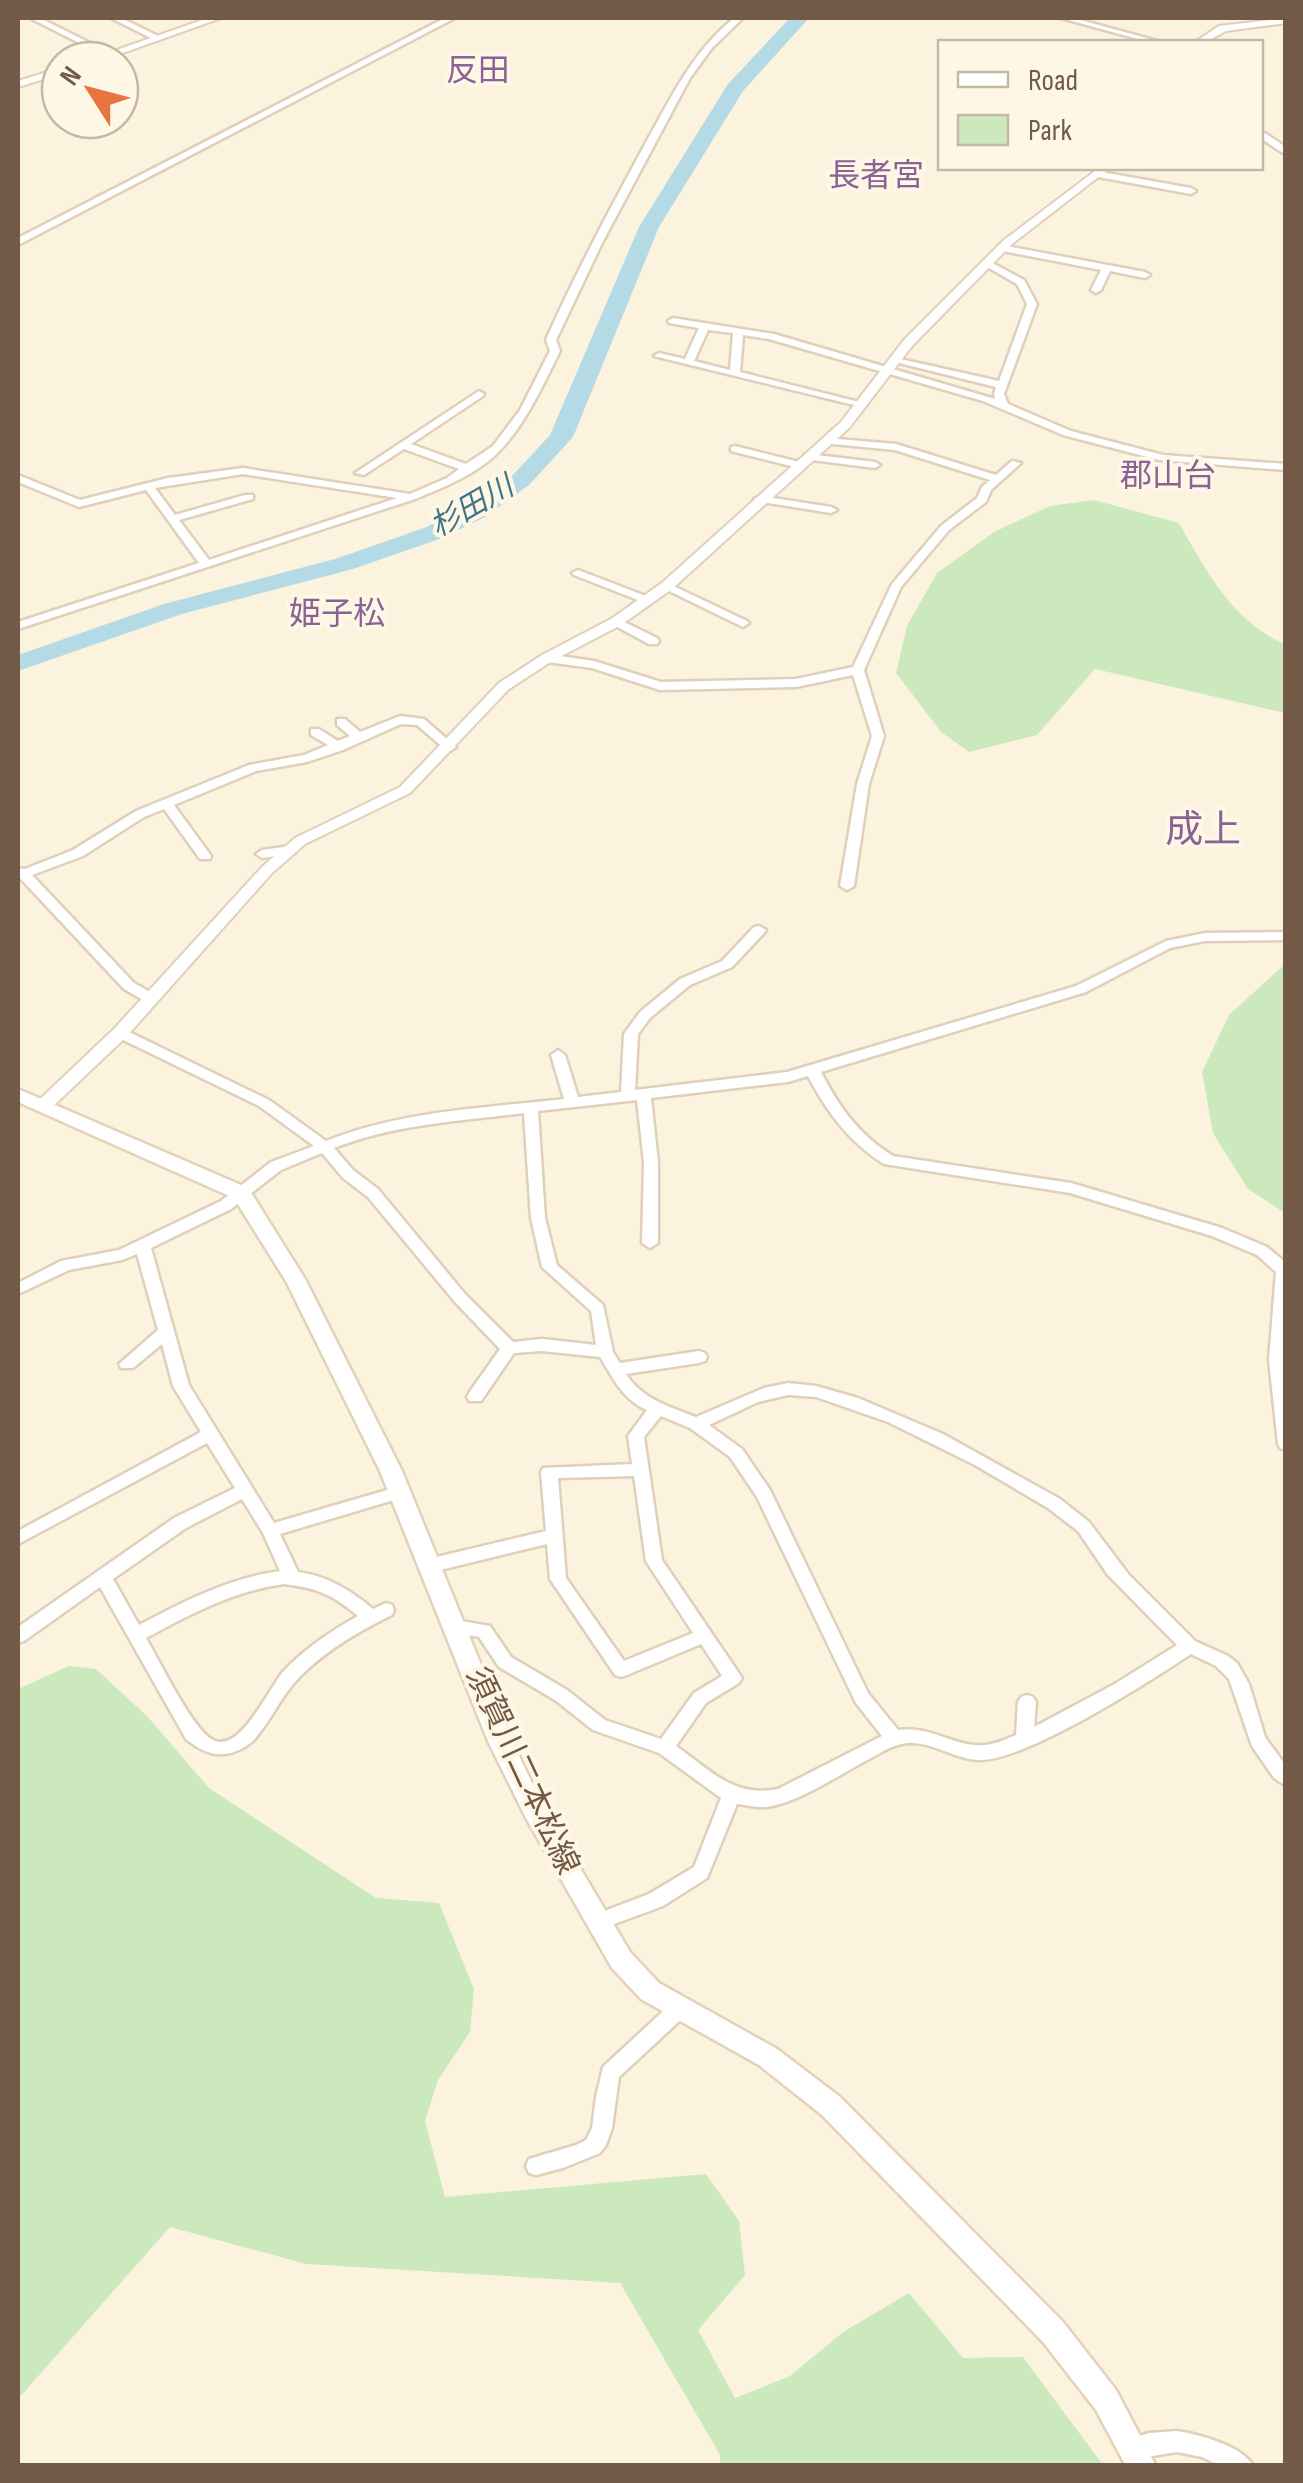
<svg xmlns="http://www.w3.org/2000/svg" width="1303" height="2483" viewBox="0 0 1303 2483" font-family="'Sofia Sans Condensed','Noto Sans JP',sans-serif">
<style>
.green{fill:#cce9be}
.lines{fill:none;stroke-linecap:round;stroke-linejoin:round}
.river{fill:#b4dae5;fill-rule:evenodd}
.minor-casing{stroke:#e0cfbb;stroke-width:5}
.tertiary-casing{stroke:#e0cfbb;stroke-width:4}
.secondary-casing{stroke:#e5d1b9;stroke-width:5}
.minor{fill:#fff;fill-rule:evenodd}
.tertiary{fill:#fff;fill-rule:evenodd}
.secondary{fill:#fff;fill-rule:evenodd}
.labels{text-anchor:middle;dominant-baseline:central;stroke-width:8;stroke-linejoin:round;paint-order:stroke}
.far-water-label{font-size:30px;font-style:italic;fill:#417586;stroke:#fff7e5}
.far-quarter-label{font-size:32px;fill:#896296;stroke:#fff7e5}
.street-label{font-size:32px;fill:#725a47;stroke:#fff7e5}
.quarter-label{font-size:38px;fill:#896296;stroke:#fff7e5}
</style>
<rect width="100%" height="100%" fill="#fcf3df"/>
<!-- green -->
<g class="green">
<path d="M 1094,500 L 1179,523 C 1206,571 1233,622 1285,644 L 1285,713 L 1095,669 L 1037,735 L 969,752 L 941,732 L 896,673 L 907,626 L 937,573 L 994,532 L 1050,506 Z"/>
<polygon points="1285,964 1286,964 1285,1213 1248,1189 1213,1133 1202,1072 1229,1015"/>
<polygon points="69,1666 96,1669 147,1716 209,1788 376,1898 439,1903 474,1989 470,2032 438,2080 425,2121 445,2197 706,2174 739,2221 745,2275 698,2330 735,2398 790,2376 843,2332 909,2293 963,2358 1023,2357 1103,2465 720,2465 720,2455 620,2283 306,2264 170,2227 18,2399 18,1689"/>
</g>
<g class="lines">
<!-- river -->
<polygon class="river" points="790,18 809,18 743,91 659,227 573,437 529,485 485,517 442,538 353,569 182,614 18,671 18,655 164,604 335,559 424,528 467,507 513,475 550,435 639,227 728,84"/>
<defs>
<g id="minor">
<polygon points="30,18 40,18 114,55 107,57"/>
<polygon points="111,18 121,18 162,38 155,40"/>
<polygon points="445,18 455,18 18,245 18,238"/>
<path d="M 734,18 L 743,18 L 712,48 L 690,78 L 602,243 L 556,340 L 560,351 C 543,385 528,419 503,447 C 482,472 445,487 415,499 L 18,629 L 18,622 L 199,563 L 146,490 L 79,507 L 18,482 L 18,475 L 80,500 L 168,478 L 243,468 L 410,494 L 447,478 L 459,469 L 404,449 L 364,475 L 355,473 L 479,391 L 484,394 L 483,396 L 411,444 L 466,464 L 493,446 L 520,410 L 550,351 L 546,340 C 575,274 609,211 643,148 C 670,100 691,53 734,18 ZM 243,474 L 397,498 L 209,560 L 179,520 L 253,499 L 253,495 L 245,495 L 175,515 L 155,488 Z"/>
<polygon points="1061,18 1073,18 1161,42 1149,42"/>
<polygon points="1260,130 1286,147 1286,155 1260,138"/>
<polygon points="1096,171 1191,188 1196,191 1191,194 1093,176 1093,172"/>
<polygon points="1001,245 1145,272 1150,275 1145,278 1110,271 1101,290 1096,293 1091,290 1101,270 998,250 998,246"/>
<path d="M 987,260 L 1024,280 L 1037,304 L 1004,394 L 1008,404 L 1071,431 L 1163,455 L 1286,464 L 1286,470 L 1159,460 L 1063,435 L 983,401 L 769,339 L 743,335 L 740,372 L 867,404 L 862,407 L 654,356 L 659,353 L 685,359 L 699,328 L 669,323 L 668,321 L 673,318 L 774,334 L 995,399 L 994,394 L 996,387 L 891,361 L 896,358 L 999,381 L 1027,304 L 1017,284 L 984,265 L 982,263 ZM 708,330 L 733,333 L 730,370 L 694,361 Z"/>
<polygon points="826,438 896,444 996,475 1012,461 1021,463 991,490 986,502 949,530 901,587 864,670 884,736 869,784 854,886 847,890 840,886 857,784 872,736 853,675 796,687 660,690 592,668 547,662 541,658 547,654 594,661 661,682 796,679 853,667 892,584 941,526 977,498 982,487 990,480 895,450 822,443 821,441"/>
<polygon points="735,446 803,463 804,465 799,468 731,451 731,447"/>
<polygon points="808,454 875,462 880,465 875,468 804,459 804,455"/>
<polygon points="760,496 831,507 837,510 831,513 756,501 754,499"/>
<polygon points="578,570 651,598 653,600 647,603 643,602 574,575 572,573"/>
<polygon points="667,583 747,621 749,623 743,627 739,625 663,588 663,584"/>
<polygon points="616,618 657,638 659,641 657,644 649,644 612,624 610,622"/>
<polygon points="400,716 424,719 456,747 450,751 446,750 417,725 401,724 343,750 307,762 256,771 174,805 211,856 210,859 200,859 164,809 144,817 83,856 32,875 134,983 155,995 157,998 155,1001 145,1001 124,989 21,879 18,880 18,868 25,869 73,850 136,811 249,765 304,755 328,745 311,735 311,729 319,729 338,741 350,736 337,725 337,719 345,719 360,732"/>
<polygon points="290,846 296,850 295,853 262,858 256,854 262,850"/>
<path d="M 759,926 L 766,930 L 764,933 L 732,967 L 690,985 L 650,1018 L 638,1034 L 635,1090 L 787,1072 L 1076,986 L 1166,941 L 1205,933 L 1286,932 L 1286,940 L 1205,941 L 1170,948 L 1086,992 L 821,1072 C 839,1107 859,1135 893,1156 L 1071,1183 L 1222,1228 L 1267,1247 L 1286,1263 L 1286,1450 L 1280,1448 L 1278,1444 L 1269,1360 L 1276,1272 L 1257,1255 L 1212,1236 L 1070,1193 L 884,1164 C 849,1142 827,1112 808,1076 L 788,1082 L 651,1098 L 658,1163 L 658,1243 L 650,1248 L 642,1243 L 644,1163 L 637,1100 L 538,1111 L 545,1218 L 557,1265 L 603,1305 L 613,1352 L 620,1363 L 699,1351 L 705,1353 L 707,1357 L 705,1361 L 699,1363 L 626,1374 C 642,1399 670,1407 696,1417 L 764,1388 L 788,1383 L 816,1386 L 858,1398 L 943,1434 L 1060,1499 L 1089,1522 L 1129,1575 L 1195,1641 L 1228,1656 L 1237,1663 L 1249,1684 L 1265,1737 L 1286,1766 L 1286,1786 L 1274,1778 L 1252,1746 L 1229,1679 L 1216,1666 L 1191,1654 C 1149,1682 1027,1760 980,1760 C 952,1760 927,1736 898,1745 C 889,1747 879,1754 871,1758 C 840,1774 800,1802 767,1807 C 757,1808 747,1805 737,1804 L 707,1878 L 663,1906 L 598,1930 L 591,1928 L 589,1922 L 591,1916 L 649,1894 L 694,1867 L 721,1798 L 659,1753 L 593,1730 L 555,1700 L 499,1667 L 479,1637 L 450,1632 L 447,1627 L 450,1622 L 456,1620 L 490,1626 L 511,1657 L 567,1690 L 605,1720 L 661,1739 L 694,1693 L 722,1676 L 701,1644 L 627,1675 L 621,1677 L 615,1675 L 550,1579 L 547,1544 L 432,1572 L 426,1570 L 424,1565 L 426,1560 L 432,1558 L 546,1531 L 541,1472 L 543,1468 L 632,1464 L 628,1436 L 647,1410 C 623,1400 613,1378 600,1357 L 542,1351 L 514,1353 L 481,1401 L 469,1401 L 467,1397 L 469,1393 L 500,1349 L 455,1302 L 368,1197 L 343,1178 L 322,1153 L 281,1170 L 231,1209 L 151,1248 L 189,1385 L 274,1523 L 401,1486 L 407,1488 L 409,1492 L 407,1496 L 280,1534 L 298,1572 C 328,1576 350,1590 373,1609 L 386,1603 L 392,1605 L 394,1610 L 392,1615 C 357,1632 321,1653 294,1683 C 279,1701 269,1723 253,1741 C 229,1760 209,1758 186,1739 L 100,1587 L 24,1641 L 18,1643 L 18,1627 L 174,1518 L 235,1488 L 207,1443 L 18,1544 L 18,1531 L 201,1432 L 173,1386 L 162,1344 L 133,1368 L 121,1368 L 119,1364 L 158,1330 L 137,1254 L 122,1260 L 69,1270 L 18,1294 L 18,1283 L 61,1261 L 119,1250 L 221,1201 L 271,1162 L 314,1146 L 259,1106 L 115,1036 L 113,1033 L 115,1030 L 125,1030 L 269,1100 L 326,1141 C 401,1111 485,1108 564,1099 L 551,1055 L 558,1050 L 565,1055 L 578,1097 L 621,1092 L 624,1034 L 640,1012 L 680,979 L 722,961 L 754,927 ZM 524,1113 L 531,1218 L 542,1267 L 591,1311 L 596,1345 L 542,1339 L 513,1342 L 465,1294 L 378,1189 L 353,1170 L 334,1148 C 395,1124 460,1121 524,1113 ZM 788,1395 L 816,1397 L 888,1422 L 975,1465 L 1048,1508 L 1078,1531 L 1108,1575 L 1177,1645 L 1113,1685 L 1034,1727 L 1036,1702 L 1033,1697 L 1027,1695 L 1021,1697 L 1018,1702 L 1016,1735 C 1006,1739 996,1744 985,1745 C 955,1748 931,1725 898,1730 L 868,1693 L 770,1490 L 742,1449 L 709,1425 L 758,1402 ZM 661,1416 L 690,1428 L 730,1457 L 757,1497 L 856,1703 L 882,1736 L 778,1789 C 734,1798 710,1770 676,1746 L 706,1703 L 739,1683 L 742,1678 L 662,1560 L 644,1437 ZM 634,1476 L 646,1561 L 693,1633 L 624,1661 L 566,1578 L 558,1478 ZM 242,1499 L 263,1533 L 280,1571 C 229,1578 185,1601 139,1625 L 113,1579 L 186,1528 ZM 284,1584 C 318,1588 333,1595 358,1616 C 331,1631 304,1649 283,1672 C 269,1688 242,1750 215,1741 C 194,1733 159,1660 146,1638 C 191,1614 233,1591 284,1584 Z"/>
<polygon points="680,1999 687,2002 690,2008 687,2014 619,2077 612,2128 606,2145 600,2153 563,2168 536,2175 529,2173 526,2166 529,2159 576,2145 586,2140 592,2128 596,2097 603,2067 673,2002"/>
<path d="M 1177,2431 C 1198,2434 1243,2446 1253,2466 L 1220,2466 L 1202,2457 L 1177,2452 L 1134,2459 L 1126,2456 L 1123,2448 L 1126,2440 L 1149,2433 Z"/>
</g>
<g id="tertiary">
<polygon points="208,18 221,18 103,60 88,60"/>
<polygon points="1286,18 1286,23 1226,31 1206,42 1195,42 1219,26"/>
<polygon points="60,68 60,74 18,87 18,81"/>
<polygon points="1099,168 1110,168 1012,244 912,346 849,428 672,589 621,625 552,661 509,689 410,793 305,844 272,873 126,1037 50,1109 38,1109 36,1105 38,1101 114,1029 262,867 295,838 400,787 499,683 542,655 611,619 662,583 841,422 904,340 1004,240"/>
</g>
<polygon id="secondary" points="18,1089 248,1188 305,1279 402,1471 512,1741 542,1804 630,1952 659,1983 777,2049 840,2097 1063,2322 1116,2390 1156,2466 1126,2466 1096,2410 1043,2342 822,2115 759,2065 641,1999 612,1968 526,1818 488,1741 380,1471 286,1281 234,1198 18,1102"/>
</defs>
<!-- minor casing -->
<use href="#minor" class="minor-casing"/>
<!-- tertiary casing -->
<use href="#tertiary" class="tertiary-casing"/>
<!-- secondary casing -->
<use href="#secondary" class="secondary-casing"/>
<!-- minor -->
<use href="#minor" class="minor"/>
<!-- tertiary -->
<use href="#tertiary" class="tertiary"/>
<!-- secondary -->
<use href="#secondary" class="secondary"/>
</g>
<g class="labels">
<!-- far-water labels -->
<g class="far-water-label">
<text transform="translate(472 507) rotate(-30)">杉田川</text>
</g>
<!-- far-quarter labels -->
<g class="far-quarter-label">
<text x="478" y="71">反田</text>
<text x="876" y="176">長者宮</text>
<text x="1168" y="476">郡山台</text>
<text x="337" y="614">姫子松</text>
</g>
<!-- street labels -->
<g class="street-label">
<text transform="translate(522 1771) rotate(65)">須賀川二本松線</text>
</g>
<!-- quarter labels -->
<g class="quarter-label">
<text x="1203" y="830">成上</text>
</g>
</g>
<!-- border -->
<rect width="1303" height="2483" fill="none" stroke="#725a47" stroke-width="40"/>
<!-- legend -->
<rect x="938" y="40" width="325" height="130" fill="#fff7e5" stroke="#c7b8a6" stroke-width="2.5"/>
<rect x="958" y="72" width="50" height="15" fill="#ffffff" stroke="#c7b8a6" stroke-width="2.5"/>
<text x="1028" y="90" font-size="30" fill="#725a47">Road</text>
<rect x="958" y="115" width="50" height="30" fill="#cce9be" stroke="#c7b8a6" stroke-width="2.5"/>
<text x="1028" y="140" font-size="30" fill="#725a47">Park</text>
<!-- north arrow -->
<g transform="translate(90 90) rotate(306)"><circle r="48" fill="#fff7e5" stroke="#c7b8a6" stroke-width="2.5"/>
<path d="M0-8L18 38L0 25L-18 38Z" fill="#e97341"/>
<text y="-15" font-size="28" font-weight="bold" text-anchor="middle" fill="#725a47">N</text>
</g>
</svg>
